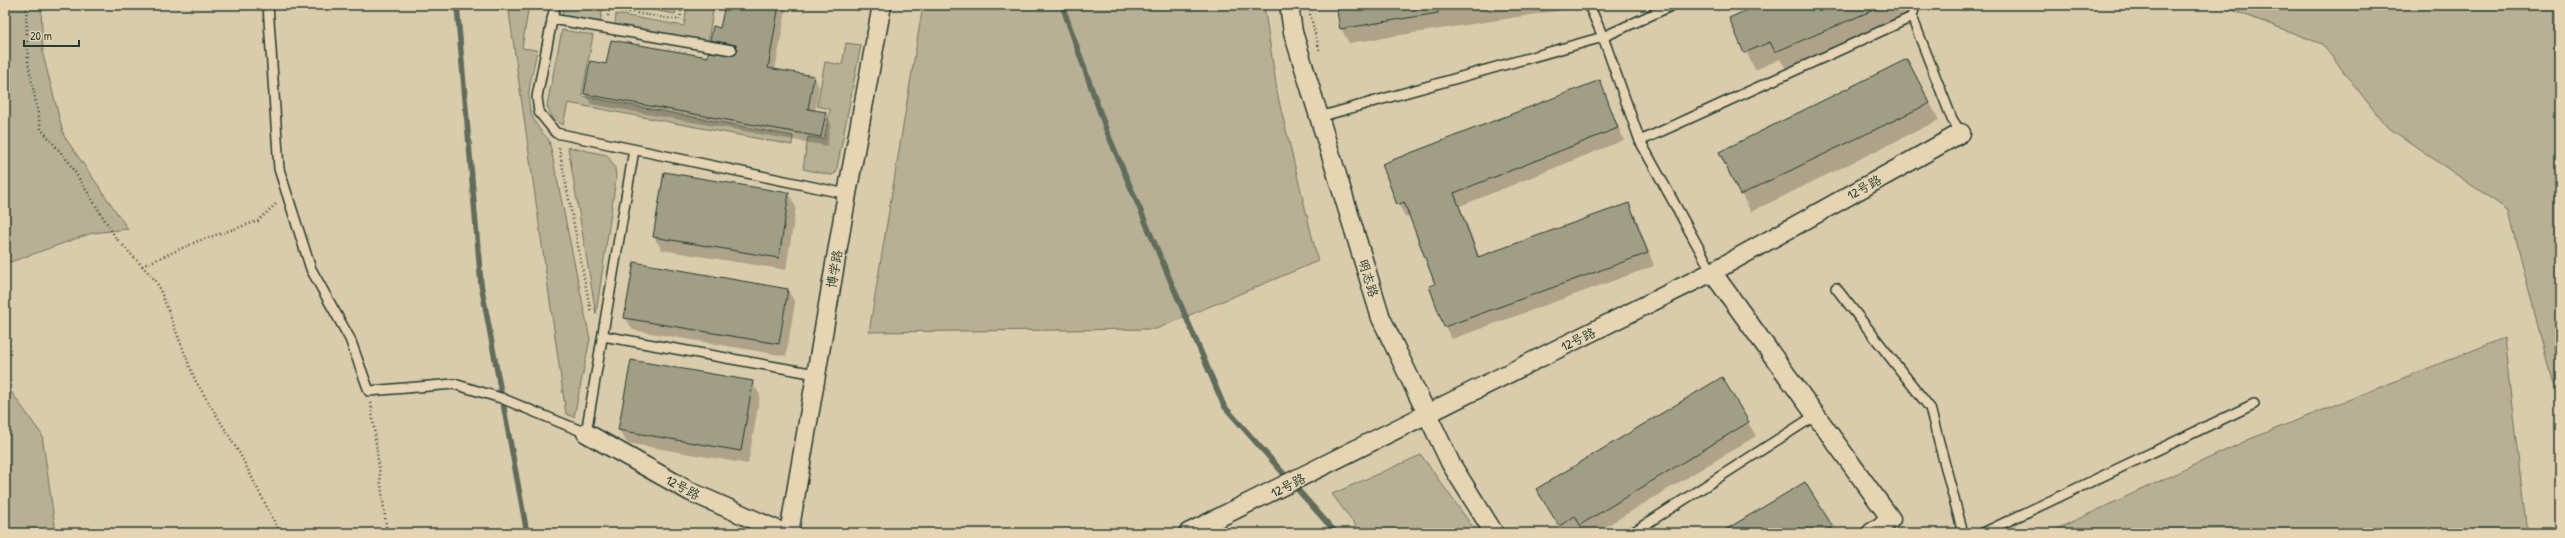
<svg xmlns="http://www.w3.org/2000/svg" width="2565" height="538" viewBox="0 0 2565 538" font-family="'Patrick Hand','LXGW WenKai TC',sans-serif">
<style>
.green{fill:#b7b094;stroke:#6b7664}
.shadow{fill:#0003}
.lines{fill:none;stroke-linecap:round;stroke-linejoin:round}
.stream{stroke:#5e6d5c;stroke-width:5.5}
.building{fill:#a09f86;stroke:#1f3d34}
.service-casing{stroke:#1f3d34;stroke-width:12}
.minor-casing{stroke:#1f3d34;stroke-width:21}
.path{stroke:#1f3d34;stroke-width:2.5;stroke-dasharray:1 3;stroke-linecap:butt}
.service{stroke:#e6d4b2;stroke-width:9}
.minor{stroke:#e6d4b2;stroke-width:18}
.labels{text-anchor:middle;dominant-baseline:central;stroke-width:3;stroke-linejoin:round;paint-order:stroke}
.street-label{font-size:13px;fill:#1f3d34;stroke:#e6d4b2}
</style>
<rect width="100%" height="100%" fill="#dacbaa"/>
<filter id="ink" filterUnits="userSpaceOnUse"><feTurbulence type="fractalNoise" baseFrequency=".025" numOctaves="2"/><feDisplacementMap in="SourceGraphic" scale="8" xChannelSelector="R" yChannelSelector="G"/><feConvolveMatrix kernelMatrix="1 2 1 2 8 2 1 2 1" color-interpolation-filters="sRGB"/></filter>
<g filter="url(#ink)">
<!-- green -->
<g class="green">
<polygon points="5,5 41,5 43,55 64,136 128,229 92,233 5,264"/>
<path d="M 508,5 L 529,5 L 522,48 L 537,50 C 530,89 518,109 549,140 L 590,339 L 574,417 L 566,414 Z"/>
<polygon points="564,5 603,5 600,23 562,16"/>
<polygon points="624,5 677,5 675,14"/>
<polygon points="687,5 714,5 708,41 615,25 616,14 684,26"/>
<polygon points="923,5 1264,5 1278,97 1318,261 1156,329 869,332"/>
<polygon points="2219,5 2560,5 2560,401 2548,366 2509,211 2386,126 2322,44"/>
<path d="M 562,30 L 593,35 L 582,96 L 793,136 L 792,145 L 568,103 L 563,125 C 554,120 550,115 547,105 Z"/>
<polygon points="846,43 861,45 836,173 831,175 803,169 808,137 824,139 830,109 817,106 825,62 842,65"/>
<polygon points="568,147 607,155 615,168 616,179 596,314"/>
<polygon points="2504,338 2527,533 2048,533 2250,439"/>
<polygon points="5,383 42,435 56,533 5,533"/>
<polygon points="1421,455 1477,533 1361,533 1332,494"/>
</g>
<!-- shadow -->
<g class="shadow">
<polygon points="726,5 787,5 775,70 814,77 819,87 815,111 825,113 831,123 827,146 591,104 585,94 607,66 732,57 737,53 717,50 711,40 721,29"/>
<polygon points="1337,5 1562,5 1563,10 1349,43 1341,28"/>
<polygon points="1761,5 1919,5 1921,11 1786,69 1780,59 1755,70 1730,18"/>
<polygon points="1916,77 1939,120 1751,212 1741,194"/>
<polygon points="1599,81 1624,140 1460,206 1480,258 1629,204 1636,217 1654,266 1452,339 1445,327 1436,285 1410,215 1406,217 1398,204"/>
<polygon points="789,194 796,207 786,270 662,250 654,237"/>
<polygon points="788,290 795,303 786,356 633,330 625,317"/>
<polygon points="1721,378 1756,436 1595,533 1586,533 1583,529 1576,533 1564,533 1545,502"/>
<polygon points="752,382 760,395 748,464 627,443 619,430"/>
<polygon points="1805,483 1835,533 1722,533"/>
</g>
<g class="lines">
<!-- stream -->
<g class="stream">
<polyline points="457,5 481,284 527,533"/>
<polyline points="1062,5 1107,132 1224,406 1336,533"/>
</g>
</g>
<!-- building -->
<g class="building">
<polygon points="725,5 779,5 768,68 814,76 808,109 826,112 821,137 584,94 590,61 606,64 611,40 708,57 708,52 734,55 738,51 736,45 710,40 713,26 720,28"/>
<polygon points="1336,5 1438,5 1438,13 1340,29"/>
<polygon points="1758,5 1885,5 1775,52 1770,42 1744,53 1729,18"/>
<polygon points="1907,59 1930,103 1740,195 1719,152"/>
<polygon points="1600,80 1618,128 1454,193 1478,257 1629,203 1648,253 1444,327 1429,286 1435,284 1404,202 1397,205 1382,164"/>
<polygon points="664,172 789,193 779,258 653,237"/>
<polygon points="634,262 788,289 779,344 624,318"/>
<polygon points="631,360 753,381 741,451 618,430"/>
<polygon points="1722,377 1749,422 1580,525 1575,516 1559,526 1536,489"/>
<polygon points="1805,482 1833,527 1823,533 1720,533"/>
</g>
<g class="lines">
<defs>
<g id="service">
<polyline points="268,5 279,169 311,269 350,339 369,391 454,384 501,398 586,433 634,150"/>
<polyline points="555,5 537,97 539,112 556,133 847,194"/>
<polyline points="1589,5 1603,37 1640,141 1712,272"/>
<polyline points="1915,5 1912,17 1952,119 1961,133"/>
<polyline points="552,19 732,50"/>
<polyline points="1319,117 1603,37 1673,5"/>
<polyline points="1640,141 1912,17"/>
<polyline points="1836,288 1930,408 1963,533"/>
<polyline points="603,336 816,374"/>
<polyline points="1632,533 1816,415"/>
<polyline points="1983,533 2254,404"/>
</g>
<g id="minor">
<polyline points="1289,5 1293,32 1381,318 1451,464 1494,533"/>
<polyline points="1712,272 1891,519 1871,533"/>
<polyline points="586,433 691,492 784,533"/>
<polyline points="789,533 847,194 882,5"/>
<polyline points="1188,533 1712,272 1961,133"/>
</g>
</defs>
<!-- service casing -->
<use href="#service" class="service-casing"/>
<!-- minor casing -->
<use href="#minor" class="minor-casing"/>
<!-- path -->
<g class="path">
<polyline points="26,5 28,62 41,129 68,161 116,238 157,282 195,380 240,454 280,533"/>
<polyline points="609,9 680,20 682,5"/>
<polyline points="1310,14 1320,52"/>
<polyline points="608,16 610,5"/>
<polyline points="559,148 591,313"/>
<polyline points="142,266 198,241 258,221 276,204"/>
<polyline points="371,403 387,533"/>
</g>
<!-- service -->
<use href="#service" class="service"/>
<!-- minor -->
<use href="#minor" class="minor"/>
</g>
</g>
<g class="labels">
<!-- street labels -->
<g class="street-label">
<text transform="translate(1864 187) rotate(-29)">12号路</text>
<text transform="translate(834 269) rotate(-80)">博学路</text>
<text transform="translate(1369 278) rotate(73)">明志路</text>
<text transform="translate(1578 339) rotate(-26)">12号路</text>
<text transform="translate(1288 485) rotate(-27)">12号路</text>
<text transform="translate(683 487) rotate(28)">12号路</text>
</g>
</g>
<!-- margin -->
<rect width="2565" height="538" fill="none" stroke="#e6d4b2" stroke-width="20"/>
<rect x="10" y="10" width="2545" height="518" fill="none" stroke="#1f3d34" stroke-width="1.5" filter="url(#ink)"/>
<!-- scale -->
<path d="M24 40v6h55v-6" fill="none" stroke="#1f3d34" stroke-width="2"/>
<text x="30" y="40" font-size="12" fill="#1f3d34" stroke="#e6d4b2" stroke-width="3" paint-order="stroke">20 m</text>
</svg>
